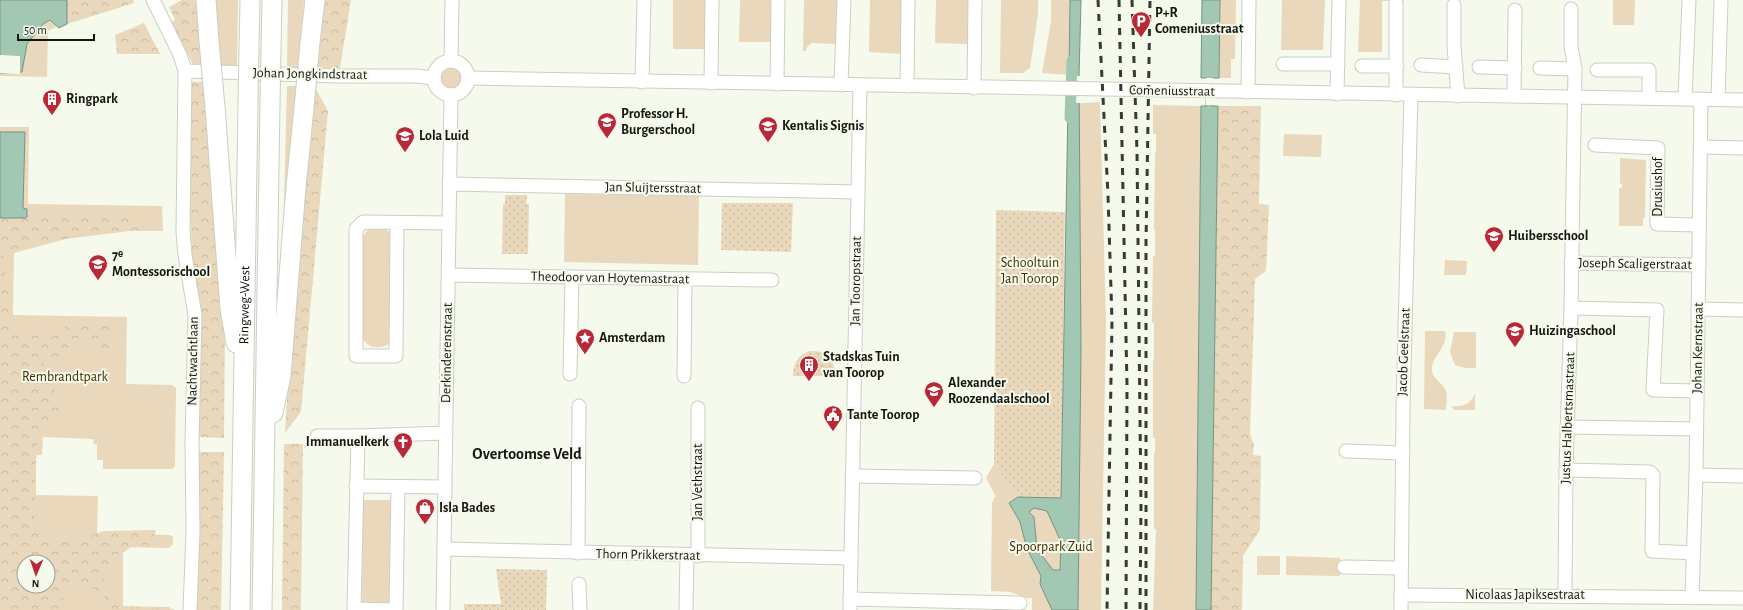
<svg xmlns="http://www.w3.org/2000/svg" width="1743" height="610" viewBox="0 0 1743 610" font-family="'Alegreya Sans',sans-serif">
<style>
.green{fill:#e9d8bb;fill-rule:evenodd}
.forest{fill:url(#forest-crowns);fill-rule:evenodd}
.garden{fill:url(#garden-dots)}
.water{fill:#a2c8b4;stroke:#779383;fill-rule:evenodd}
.pier{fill:#f6faed}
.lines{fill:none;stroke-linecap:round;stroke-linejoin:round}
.canal{stroke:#a2c8b4;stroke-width:11}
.minor-casing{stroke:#cbcfc2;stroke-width:15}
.highway-casing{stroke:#cbcfc2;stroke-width:21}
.minor{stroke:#fff;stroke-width:13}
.highway{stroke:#fff;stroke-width:19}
.rail{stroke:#383a34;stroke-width:3;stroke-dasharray:7 7;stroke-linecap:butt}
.highway-bridge-casing{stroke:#cbcfc2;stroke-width:21;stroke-linecap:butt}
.highway-bridge{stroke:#fff;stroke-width:19}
.labels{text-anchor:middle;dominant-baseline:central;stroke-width:4;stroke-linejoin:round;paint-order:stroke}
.poi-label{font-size:14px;font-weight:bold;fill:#141611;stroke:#f6faed;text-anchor:start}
.street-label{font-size:14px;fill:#141611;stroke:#f6faed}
.park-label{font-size:14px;fill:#412d01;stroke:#f6faed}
.quarter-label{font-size:16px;font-weight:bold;fill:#141611;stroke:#f6faed}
</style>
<defs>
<pattern id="forest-crowns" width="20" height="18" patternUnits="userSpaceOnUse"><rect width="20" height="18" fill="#e9d8bb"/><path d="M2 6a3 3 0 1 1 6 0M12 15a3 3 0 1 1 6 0" fill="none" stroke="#c7b9a0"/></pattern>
<pattern id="garden-dots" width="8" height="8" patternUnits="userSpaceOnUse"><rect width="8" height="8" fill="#e9d8bb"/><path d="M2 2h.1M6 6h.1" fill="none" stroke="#c7b9a0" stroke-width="1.8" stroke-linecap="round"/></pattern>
</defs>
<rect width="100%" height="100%" fill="#f6faed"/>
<!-- green -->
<g class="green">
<polygon points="0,0 112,0 48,31 47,77 0,76"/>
<polygon points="216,0 238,0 237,66 219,66"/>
<polygon points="288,0 304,0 298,68 287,68"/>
<polygon points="673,0 707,0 705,49 673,49"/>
<polygon points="740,0 773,0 772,42 739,42"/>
<polygon points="804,0 838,0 838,44 812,43 807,47 806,51 803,51"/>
<polygon points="870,0 904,0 903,54 869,52"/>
<polygon points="936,0 969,0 968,44 935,43"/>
<polygon points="1001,0 1038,0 1038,14 1030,68 1023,73 1000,73"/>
<polygon points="1051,0 1070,0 1069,75 1042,73 1051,21"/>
<polygon points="1220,0 1236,0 1235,59 1231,59 1231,78 1219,78"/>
<polygon points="1282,0 1325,0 1323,50 1281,50"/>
<polygon points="1360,0 1404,0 1404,1 1382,1 1382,52 1358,52"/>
<polygon points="1613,0 1635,0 1634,25 1613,25"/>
<circle cx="451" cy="79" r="11"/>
<polygon points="287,86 297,86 283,240"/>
<polygon points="1100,102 1106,321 1101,610 1032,610 1032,598 1027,598 1010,592 991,591 992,501 993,503 994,497 996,497 986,478 994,464 1018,497 1061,498 1068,104"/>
<polygon points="1153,105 1201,106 1196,610 1153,610 1156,529 1154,529 1154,453 1155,453 1155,438 1153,438 1153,360 1154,359 1154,323 1152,323 1153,256 1155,256 1155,230 1154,230 1155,152 1156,152 1156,134 1153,134"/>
<path d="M 0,127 L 29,127 L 28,204 L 162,206 L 163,231 L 105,231 L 88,233 L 14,253 L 13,315 L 127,317 L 126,384 L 172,385 L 176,388 L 175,466 L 172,469 L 103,469 L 103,460 L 97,460 L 97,445 L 94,444 L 93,439 L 43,437 L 42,455 L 36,455 L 36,495 L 98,496 L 97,533 L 170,535 L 173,537 L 173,544 L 169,548 L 123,547 L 123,606 L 169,607 L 172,610 L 0,610 ZM 24,562 L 48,562 L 48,586 L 24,586 Z"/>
<polygon points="1284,134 1322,135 1321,157 1283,156"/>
<polygon points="1620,158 1646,160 1645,218 1643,218 1643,226 1619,226 1619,188 1622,188 1622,184 1620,183"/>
<polygon points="565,194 699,195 698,265 564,262"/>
<path d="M 381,227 L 390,232 L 391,236 L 392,342 C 381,350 369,349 362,338 L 363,236 L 368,230 Z"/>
<polygon points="1445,260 1467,261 1466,275 1444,275"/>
<path d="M 1425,331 L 1445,331 C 1449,346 1433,355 1432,368 C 1431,379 1443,382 1446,391 C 1448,397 1446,403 1446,410 L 1424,409 Z"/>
<polygon points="1454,332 1476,332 1476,368 1465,368 1455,365 1450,352"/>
<path d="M 1475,393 L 1475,410 L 1454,410 L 1452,406 C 1464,407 1471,404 1475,393 Z"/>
<polygon points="363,500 394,500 392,608 362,608"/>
<rect x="1257" y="556" width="23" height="19"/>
<polygon points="1286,556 1340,558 1340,576 1286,575"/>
</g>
<!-- forest -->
<g class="forest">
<polygon points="67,0 133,0 134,3 67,24"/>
<polygon points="182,0 200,0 203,66 193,65 172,22 175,19 169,7"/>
<polygon points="323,0 351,0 340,68 317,68"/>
<polygon points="144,23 160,54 117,54 115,35"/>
<polygon points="192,82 204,82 225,325 224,438 198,437 190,200"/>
<polygon points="315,87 328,111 301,412 285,433 290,350"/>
<polygon points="1218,106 1261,106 1259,204 1269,205 1266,271 1255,279 1250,434 1254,445 1253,455 1261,456 1260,530 1243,556 1242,610 1211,610"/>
<path d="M 119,215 L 154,228 L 33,243 L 3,255 L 11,318 L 9,335 L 29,329 L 51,338 L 70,324 L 120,325 L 110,332 L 110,354 L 100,357 L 99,338 L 68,347 L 60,359 L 42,360 L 48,377 L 62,405 L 37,441 L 34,517 L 51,538 L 74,542 L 104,531 L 156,530 L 151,545 L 134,545 L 118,556 L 108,564 L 102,577 L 111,591 L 116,590 L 116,606 L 174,609 L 174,610 L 100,610 L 105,597 L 95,590 L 76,581 L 63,590 L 63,610 L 0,610 L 0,218 ZM 24,562 L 48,562 L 48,586 L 24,586 Z"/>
<polygon points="284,444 303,444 301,610 282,610"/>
<polygon points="198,452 224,452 221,610 195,610"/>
</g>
<!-- garden -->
<g class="garden">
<polygon points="505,195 527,195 526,204 529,204 528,254 502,254 503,204 505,203"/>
<polygon points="722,203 793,203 791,252 721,250"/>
<polygon points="996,210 1065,212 1061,498 1018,497 994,464"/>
<path d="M 810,351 C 827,350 835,360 835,376 L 793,376 C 793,363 798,355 810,351 Z"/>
<polygon points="496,569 547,570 546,610 464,610 464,604 501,604"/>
</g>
<!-- water -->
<g class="water">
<polygon points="0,0 67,0 67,24 59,28 50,20 43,24 27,44 22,72 0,73"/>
<path d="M 1070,0 L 1081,0 L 1079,76 L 1081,349 L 1078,610 L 1052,610 L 1040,584 L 1041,576 L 1027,549 L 1020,522 L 1009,503 L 1018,497 L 1061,498 L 1068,104 L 1074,104 L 1075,75 L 1069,75 ZM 1034,508 L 1047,511 L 1061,542 L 1060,570 L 1053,570 L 1037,549 L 1034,517 L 1029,512 Z"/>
<polygon points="1202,0 1220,0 1219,78 1212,78 1212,106 1218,106 1211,610 1196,610 1201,106 1206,106 1207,78 1201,78"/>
<polygon points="0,132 25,132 23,208 27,209 27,217 25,218 0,218"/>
</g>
<!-- pier -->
<g class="pier">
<polygon points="0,55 20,56 20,74 0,73"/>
<polygon points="1067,76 1081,76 1080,103 1066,103 1072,102 1073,77"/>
<rect x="1206" y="78" width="7" height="27"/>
</g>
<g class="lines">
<!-- canal -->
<polyline class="canal" points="1070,118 1072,61"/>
<defs>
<g id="minor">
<polyline points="153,0 180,55 185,71 183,232 185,255 195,315 192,443 193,532 190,610"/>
<polyline points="1396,3 1396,95"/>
<polyline points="1454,5 1454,46 1458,96"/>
<polyline points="451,61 452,0"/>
<circle cx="451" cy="78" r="17"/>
<polyline points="1283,64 1338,64"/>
<polyline points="1421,65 1456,67"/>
<polyline points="1362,66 1397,66"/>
<polyline points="1479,67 1515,68"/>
<polyline points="1540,68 1575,69"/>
<polyline points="1597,70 1649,70 1649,98"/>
<polyline points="185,71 337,76 416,76 434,78"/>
<polyline points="468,78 1743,100"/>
<polyline points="642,82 644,0"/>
<polyline points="711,83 712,0"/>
<polyline points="777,84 778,0"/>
<polyline points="841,85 844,0"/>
<polyline points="907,86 908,0"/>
<polyline points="974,88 975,0"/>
<polyline points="1248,92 1249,0"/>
<polyline points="1337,94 1339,0"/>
<polyline points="1514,96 1515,10"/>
<polyline points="1685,99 1689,0"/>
<polyline points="1718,99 1721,0"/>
<polyline points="1595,145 1658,148 1657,224 1699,225"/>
<polyline points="1701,147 1743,148"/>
<polyline points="449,184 858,192"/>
<polyline points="397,223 396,356 356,356 356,229 363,222 449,223"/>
<polyline points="1571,263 1699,265"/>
<polyline points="449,275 772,280"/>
<polyline points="1571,308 1657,310 1653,390 1697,391"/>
<polyline points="1698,309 1743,310"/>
<polyline points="570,374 572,277"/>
<polyline points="684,376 685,279"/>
<polyline points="1567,427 1696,429"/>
<polyline points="317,436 358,436 446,433"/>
<polyline points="358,436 354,609 396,610 398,487"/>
<polyline points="1346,451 1403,453"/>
<polyline points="1566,470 1650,472 1653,475 1652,551 1693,553"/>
<polyline points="1696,475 1743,476"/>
<polyline points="852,476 975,478"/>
<polyline points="356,486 445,487"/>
<polyline points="444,549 851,558"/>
<polyline points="578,553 579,406"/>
<polyline points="698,556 698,408"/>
<polyline points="1344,567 1400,568"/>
<polyline points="579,584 580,610"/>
<polyline points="1401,595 1743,598"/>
<polyline points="1565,595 1566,470 1571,308 1575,69 1571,47 1571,9"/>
<polyline points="1692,597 1696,475 1701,99"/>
<polyline points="850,599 1020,603"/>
<polyline points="443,610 451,95"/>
<polyline points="686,610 687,555"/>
<polyline points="850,610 860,85"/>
<polyline points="1401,610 1403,408 1411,95"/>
</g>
<g id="highway">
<polyline points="206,0 209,41"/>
<polyline points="310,43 315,0"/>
<polyline points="249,48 250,0"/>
<polyline points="271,49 272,0"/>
<polyline points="215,107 230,309 236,343"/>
<polyline points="273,413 281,376 296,187 304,108"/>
<path id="s1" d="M 240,610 L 248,104"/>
<polyline points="262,610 270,104"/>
</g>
</defs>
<!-- minor casing -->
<use href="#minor" class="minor-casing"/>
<!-- highway casing -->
<use href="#highway" class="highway-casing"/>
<!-- minor -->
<use href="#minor" class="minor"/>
<!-- highway -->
<use href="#highway" class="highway"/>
<!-- rail -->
<g class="rail">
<polyline points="1098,0 1108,195 1112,321 1107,610"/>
<polyline points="1119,0 1127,385 1126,610"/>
<polyline points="1132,0 1137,152 1141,506 1140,610"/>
<polyline points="1146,610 1146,243 1150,0"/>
</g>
<defs>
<g id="highway-bridge">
<polyline points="209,41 215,107"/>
<polyline points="248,104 249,48"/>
<polyline points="270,104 271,49"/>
<polyline points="304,108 310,43"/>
</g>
</defs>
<!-- highway-bridge casing -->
<use href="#highway-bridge" class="highway-bridge-casing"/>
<!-- highway-bridge -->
<use href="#highway-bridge" class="highway-bridge"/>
</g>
<!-- icons -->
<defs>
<symbol id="parking-pin" viewBox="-11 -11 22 30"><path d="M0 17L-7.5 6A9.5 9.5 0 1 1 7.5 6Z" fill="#b92836" stroke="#f6faed"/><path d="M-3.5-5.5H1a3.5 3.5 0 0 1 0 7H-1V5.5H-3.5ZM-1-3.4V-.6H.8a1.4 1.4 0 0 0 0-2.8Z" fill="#fff"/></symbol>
<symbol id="building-pin" viewBox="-11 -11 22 30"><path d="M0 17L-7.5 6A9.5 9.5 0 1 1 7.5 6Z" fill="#b92836" stroke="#f6faed"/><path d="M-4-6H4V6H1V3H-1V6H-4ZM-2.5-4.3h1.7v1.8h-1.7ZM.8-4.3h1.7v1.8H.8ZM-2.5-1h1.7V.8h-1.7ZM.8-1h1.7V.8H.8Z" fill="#fff"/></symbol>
<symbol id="school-pin" viewBox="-11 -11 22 30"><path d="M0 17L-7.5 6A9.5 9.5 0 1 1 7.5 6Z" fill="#b92836" stroke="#f6faed"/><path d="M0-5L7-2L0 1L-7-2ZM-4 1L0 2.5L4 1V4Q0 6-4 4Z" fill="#fff"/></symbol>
<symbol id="sight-pin" viewBox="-11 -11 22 30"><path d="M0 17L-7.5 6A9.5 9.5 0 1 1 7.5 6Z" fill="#b92836" stroke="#f6faed"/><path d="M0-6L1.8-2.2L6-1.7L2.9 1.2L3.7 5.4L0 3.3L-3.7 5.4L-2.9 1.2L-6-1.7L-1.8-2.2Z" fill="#fff"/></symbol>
<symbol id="civic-pin" viewBox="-11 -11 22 30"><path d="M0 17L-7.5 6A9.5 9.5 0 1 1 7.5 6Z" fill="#b92836" stroke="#f6faed"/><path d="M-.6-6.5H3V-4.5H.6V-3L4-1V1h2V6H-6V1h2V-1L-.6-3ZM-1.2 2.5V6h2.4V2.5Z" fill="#fff"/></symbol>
<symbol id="church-pin" viewBox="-11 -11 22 30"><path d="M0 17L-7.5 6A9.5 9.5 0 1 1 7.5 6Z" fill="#b92836" stroke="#f6faed"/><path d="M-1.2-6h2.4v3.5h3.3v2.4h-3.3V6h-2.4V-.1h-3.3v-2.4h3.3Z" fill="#fff"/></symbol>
<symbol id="shop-pin" viewBox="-11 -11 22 30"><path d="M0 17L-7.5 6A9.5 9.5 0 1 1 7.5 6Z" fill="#b92836" stroke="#f6faed"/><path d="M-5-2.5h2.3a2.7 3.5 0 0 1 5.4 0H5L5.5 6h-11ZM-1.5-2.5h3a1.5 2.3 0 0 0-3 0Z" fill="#fff"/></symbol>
</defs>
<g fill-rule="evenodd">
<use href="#parking-pin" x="1130" y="10" width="22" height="30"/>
<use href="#building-pin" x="41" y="88" width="22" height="30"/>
<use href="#school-pin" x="596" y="111" width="22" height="30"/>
<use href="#school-pin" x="757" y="115" width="22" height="30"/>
<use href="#school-pin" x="394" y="125" width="22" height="30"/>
<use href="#school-pin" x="1483" y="225" width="22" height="30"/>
<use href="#school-pin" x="87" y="253" width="22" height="30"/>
<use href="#school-pin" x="1504" y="320" width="22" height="30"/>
<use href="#sight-pin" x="574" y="327" width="22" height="30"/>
<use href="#building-pin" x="798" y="354" width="22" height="30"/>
<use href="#school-pin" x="923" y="380" width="22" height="30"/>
<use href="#civic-pin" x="822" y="404" width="22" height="30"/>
<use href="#church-pin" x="392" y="431" width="22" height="30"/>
<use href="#shop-pin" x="414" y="497" width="22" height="30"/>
</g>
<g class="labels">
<!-- poi labels -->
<g class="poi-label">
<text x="1155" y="13">P+R<tspan x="1155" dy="16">Comeniusstraat</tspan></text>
<text x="66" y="99">Ringpark</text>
<text x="621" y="114">Professor H.<tspan x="621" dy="16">Burgerschool</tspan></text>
<text x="782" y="126">Kentalis Signis</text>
<text x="419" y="136">Lola Luid</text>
<text x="1508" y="236">Huibersschool</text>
<text x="112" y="256">7ᵉ<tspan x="112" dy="16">Montessorischool</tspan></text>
<text x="1529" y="331">Huizingaschool</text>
<text x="599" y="338">Amsterdam</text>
<text x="823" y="357">Stadskas Tuin<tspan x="823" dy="16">van Toorop</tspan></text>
<text x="948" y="383">Alexander<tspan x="948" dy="16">Roozendaalschool</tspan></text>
<text x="847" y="415">Tante Toorop</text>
<text x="389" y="442" text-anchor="end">Immanuelkerk</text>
<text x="439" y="508">Isla Bades</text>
</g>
<!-- street labels -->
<g class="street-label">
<text transform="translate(310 74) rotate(1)">Johan Jongkindstraat</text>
<text transform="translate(1172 91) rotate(1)">Comeniusstraat</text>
<text transform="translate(1658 187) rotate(-90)">Drusiushof</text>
<text transform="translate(653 188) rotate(1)">Jan Sluijtersstraat</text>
<text transform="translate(1635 264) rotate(1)">Joseph Scaligerstraat</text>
<text transform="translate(610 278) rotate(1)">Theodoor van Hoytemastraat</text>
<text transform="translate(856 281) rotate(-89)">Jan Tooropstraat</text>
<text stroke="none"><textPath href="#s1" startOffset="305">Ringweg-West</textPath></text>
<text transform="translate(1698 348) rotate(-89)">Johan Kernstraat</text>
<text transform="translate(1404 352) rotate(-88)">Jacob Geelstraat</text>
<text transform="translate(447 353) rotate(-89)">Derkinderenstraat</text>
<text transform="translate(193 361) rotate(-89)">Nachtwachtlaan</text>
<text transform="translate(1568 418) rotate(-88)">Justus Halbertsmastraat</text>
<text transform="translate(698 482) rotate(-90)">Jan Vethstraat</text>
<text transform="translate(648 555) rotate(1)">Thorn Prikkerstraat</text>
<text x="1525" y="595">Nicolaas Japiksestraat</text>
</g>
<!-- park labels -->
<g class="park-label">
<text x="1030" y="263">Schooltuin<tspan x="1030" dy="16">Jan Toorop</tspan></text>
<text x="65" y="377">Rembrandtpark</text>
<text x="1051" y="547">Spoorpark Zuid</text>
</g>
<!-- quarter labels -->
<g class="quarter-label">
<text x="527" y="454">Overtoomse Veld</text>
</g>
</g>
<!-- north arrow -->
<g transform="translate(36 574) rotate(182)"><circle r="19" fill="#f6faed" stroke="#9c9f95"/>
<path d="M0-3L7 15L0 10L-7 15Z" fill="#b92836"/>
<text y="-6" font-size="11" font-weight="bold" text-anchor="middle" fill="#141611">N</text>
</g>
<!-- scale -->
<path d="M18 34v6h76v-6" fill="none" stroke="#141611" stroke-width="2"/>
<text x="24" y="34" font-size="12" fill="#141611" stroke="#f6faed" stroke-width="3" paint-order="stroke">50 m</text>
</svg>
